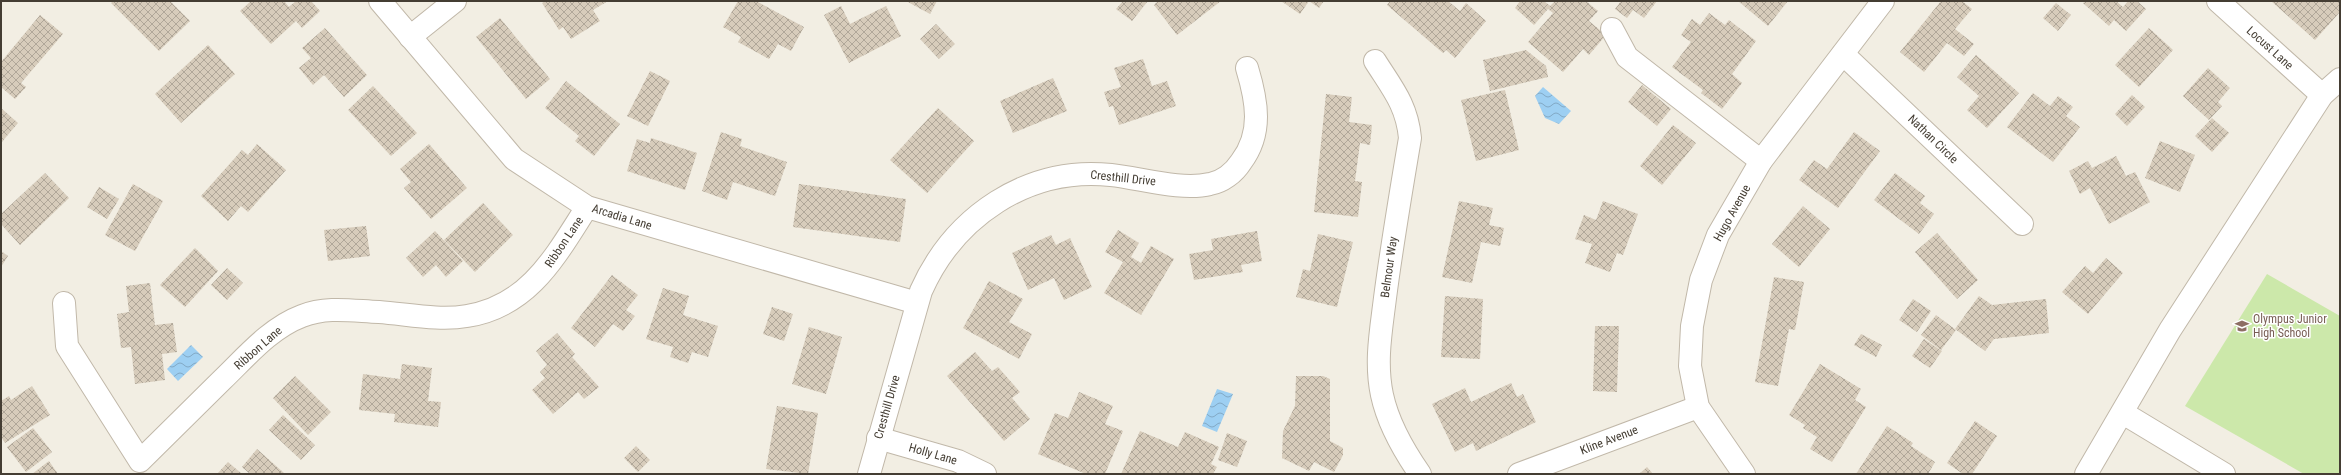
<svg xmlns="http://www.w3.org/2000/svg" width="2341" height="475" viewBox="0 0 2341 475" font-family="'Roboto Condensed',sans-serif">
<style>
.green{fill:#cce8aa}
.water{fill:url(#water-waves)}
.building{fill:url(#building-cross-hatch)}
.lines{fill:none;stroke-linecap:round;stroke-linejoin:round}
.minor-casing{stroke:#c1b8a9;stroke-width:24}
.minor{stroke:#fff;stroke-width:22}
.labels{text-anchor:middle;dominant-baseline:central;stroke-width:3;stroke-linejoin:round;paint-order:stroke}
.street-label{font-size:12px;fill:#443d33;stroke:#fff}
.education-label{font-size:12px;fill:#785e54;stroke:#fff;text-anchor:start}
</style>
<defs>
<pattern id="water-waves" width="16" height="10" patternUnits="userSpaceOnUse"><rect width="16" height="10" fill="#9dcff2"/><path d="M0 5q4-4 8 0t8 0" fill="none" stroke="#82a9c5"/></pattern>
<pattern id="building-cross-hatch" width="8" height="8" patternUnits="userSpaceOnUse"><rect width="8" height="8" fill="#d7ccbb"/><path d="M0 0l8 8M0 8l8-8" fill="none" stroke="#b0a799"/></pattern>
</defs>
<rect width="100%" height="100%" fill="#f2eee3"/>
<!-- green -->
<polygon class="green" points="2267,274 2340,316 2340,474 2304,474 2185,406"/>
<!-- water -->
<g class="water">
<polygon points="1543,87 1571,111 1559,124 1545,118 1535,96"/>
<polygon points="191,345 203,357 178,381 167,369"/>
<polygon points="1217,389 1233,394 1217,432 1202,426"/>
</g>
<!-- building -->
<g class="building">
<polygon points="113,1 170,1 190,21 159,51 111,3"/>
<polygon points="251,1 284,1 289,7 296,1 311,1 320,11 302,28 296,21 271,44 240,11"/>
<polygon points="545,1 608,1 593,10 600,21 571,39 563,27 559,30 542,3"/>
<polygon points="738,1 756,1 804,27 791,51 778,44 769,59 738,42 741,37 723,27"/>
<polygon points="906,1 937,1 930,14"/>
<polygon points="1123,1 1148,1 1132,21 1116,9"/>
<polygon points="1158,1 1221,1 1177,35 1154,5"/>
<polygon points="1281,1 1324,1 1319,8 1309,1 1300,14"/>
<polygon points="1390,1 1448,1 1460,11 1466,3 1486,21 1455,58 1446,50 1443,53 1387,5"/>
<polygon points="1520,1 1544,1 1550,6 1555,1 1586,1 1598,11 1589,21 1606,35 1589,55 1583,49 1563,72 1528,42 1553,13 1548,9 1534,25 1515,8"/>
<polygon points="1621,1 1657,1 1644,18 1633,10 1627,18 1615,9"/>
<polygon points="1738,1 1788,1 1768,26"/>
<polygon points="1941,1 1962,1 1972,9 1955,29 1974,44 1964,56 1947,43 1924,72 1900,52"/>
<polygon points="2086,1 2116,1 2123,7 2128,1 2137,1 2146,9 2126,31 2114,20 2109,26 2083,3"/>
<polygon points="2271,1 2340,1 2340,12 2315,40"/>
<polygon points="2056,3 2071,15 2058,31 2043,18"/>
<polygon points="841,6 850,24 886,6 901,36 849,63 824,15"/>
<polygon points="1709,13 1725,25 1729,20 1756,41 1732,74 1742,83 1722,109 1701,93 1703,90 1672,67 1691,42 1681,35 1692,19 1700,25"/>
<polygon points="40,15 63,34 21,83 26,87 15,99 1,87 1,62"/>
<polygon points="500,18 550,79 526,99 476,37"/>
<polygon points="936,24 955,44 939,59 920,39"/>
<polygon points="325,28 367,75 344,97 324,75 313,85 299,68 311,58 302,48"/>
<polygon points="2149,28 2173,50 2139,87 2115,65"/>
<polygon points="208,45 235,74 181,123 155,94"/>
<polygon points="1526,50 1546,66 1548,77 1490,91 1483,60"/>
<polygon points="1976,55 2019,93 1987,128 1967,110 1979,96 1957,77"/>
<polygon points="1143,59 1152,86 1167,81 1176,106 1119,125 1113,106 1109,107 1104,92 1121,87 1114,68"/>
<polygon points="2208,68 2230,88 2218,102 2222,106 2209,120 2183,96"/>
<polygon points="650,71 670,81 648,126 627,116"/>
<polygon points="1053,78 1067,111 1013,133 1000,101"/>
<polygon points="566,81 620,124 594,156 575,141 579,136 545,108"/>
<polygon points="1642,85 1671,109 1657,126 1628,102"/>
<polygon points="373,86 417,133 391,156 348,110"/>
<polygon points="1505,90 1519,150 1476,161 1461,100"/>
<polygon points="2033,93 2050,106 2058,96 2073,107 2066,116 2080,127 2053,162 2007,127"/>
<polygon points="1326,94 1352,97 1349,122 1372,125 1370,145 1360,143 1355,181 1362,182 1358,217 1314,212"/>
<polygon points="2132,95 2145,107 2127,126 2115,114"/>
<polygon points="1,108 18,123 1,143"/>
<polygon points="938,108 974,141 927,193 890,160"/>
<polygon points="2212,118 2229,133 2212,152 2195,136"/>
<polygon points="1673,125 1696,143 1662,185 1640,166"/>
<polygon points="721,132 742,139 740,146 787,162 775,196 733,182 727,200 702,191"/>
<polygon points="1854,132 1880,151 1838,208 1799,180 1814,160 1827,169"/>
<polygon points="651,138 697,153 685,190 627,171 637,139 650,143"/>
<polygon points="2160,141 2195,155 2180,192 2145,178"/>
<polygon points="257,144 286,170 248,212 241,206 228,221 201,196 242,150 248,155"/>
<polygon points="429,144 467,188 431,219 404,188 411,182 400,169"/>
<polygon points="2116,156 2126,176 2135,172 2150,202 2109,224 2090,188 2080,194 2069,171 2088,161 2092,168"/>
<polygon points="45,173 69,198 20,245 1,224 1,214"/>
<polygon points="1895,173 1925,196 1920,203 1934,214 1919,234 1874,200"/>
<polygon points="133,184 163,201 135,251 105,235"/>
<polygon points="799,184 906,199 900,242 793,227"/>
<polygon points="99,187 119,199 107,219 87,207"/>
<polygon points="1459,201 1493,208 1489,225 1504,228 1500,246 1481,242 1472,283 1442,277"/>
<polygon points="1603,201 1638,214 1623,255 1617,253 1610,272 1585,263 1592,244 1575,239 1584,215 1596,220"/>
<polygon points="483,203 513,235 475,272 444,240"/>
<polygon points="1803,206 1830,229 1799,267 1772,244"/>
<polygon points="366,226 370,256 328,261 324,230"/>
<polygon points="1118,230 1139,243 1131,257 1141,263 1151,246 1174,259 1141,315 1104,293 1123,262 1105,252"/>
<polygon points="435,231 463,261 446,277 436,265 423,277 406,258"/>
<polygon points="1257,231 1262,261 1241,265 1243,272 1194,280 1189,254 1213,250 1211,239"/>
<polygon points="1937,233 1978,280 1957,299 1915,252"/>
<polygon points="1318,234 1353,242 1337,307 1296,297 1303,269 1310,271"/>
<polygon points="1051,235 1056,245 1070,238 1092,287 1064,300 1054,278 1028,290 1012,253"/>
<polygon points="195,248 218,271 185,307 160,285"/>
<polygon points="1,251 8,256 1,267"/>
<polygon points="2106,258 2123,273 2088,314 2062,292 2085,266 2093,273"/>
<polygon points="227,268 243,283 227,300 211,285"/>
<polygon points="612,275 638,295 626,310 635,316 623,331 613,324 595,347 571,328"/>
<polygon points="1774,277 1804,282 1795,330 1789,329 1778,386 1755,382"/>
<polygon points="989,281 1023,299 1009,322 1032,334 1019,359 963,328"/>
<polygon points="150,283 155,325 173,323 177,352 162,354 165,380 135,384 131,347 121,348 117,314 129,312 126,286"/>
<polygon points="663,288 689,296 683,315 718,326 708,357 692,352 688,363 670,357 673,347 646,339"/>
<polygon points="1445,296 1483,299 1480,359 1441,357"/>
<polygon points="1979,296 1992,305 2046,299 2049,333 1994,339 1985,351 1955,329"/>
<polygon points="1913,299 1931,311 1917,332 1899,320"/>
<polygon points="772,307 793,314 784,341 763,334"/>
<polygon points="1936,315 1956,330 1941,350 1921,335"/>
<polygon points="1595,326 1619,326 1617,392 1593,391"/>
<polygon points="809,327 842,337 826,394 792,384"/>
<polygon points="557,333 575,354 572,357 599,387 584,399 578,392 553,414 532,390 545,378 540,372 547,365 536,351"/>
<polygon points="1861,334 1882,345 1876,357 1854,345"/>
<polygon points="1924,339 1942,351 1930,368 1912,356"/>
<polygon points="975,352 992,371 998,367 1020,392 1012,398 1030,419 1004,441 947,376"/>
<polygon points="402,364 432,368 428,401 441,402 438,427 394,422 395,414 359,410 363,374 400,379"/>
<polygon points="1820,364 1861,389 1855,400 1866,407 1832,462 1810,449 1817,437 1803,428 1805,425 1789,415"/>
<polygon points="295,376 331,412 308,435 273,398"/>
<polygon points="1296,376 1323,376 1330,379 1330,441 1343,448 1343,455 1334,472 1314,462 1309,471 1282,458 1283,431 1295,406"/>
<polygon points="1511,383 1517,397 1523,394 1536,422 1476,451 1473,443 1455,452 1432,404 1465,388 1471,402"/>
<polygon points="32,386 50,415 5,443 1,437 1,401 9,396 11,400"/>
<polygon points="1079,392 1113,406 1105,424 1123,431 1105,474 1086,474 1038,454 1055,413 1068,418"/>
<polygon points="777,406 818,413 808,474 766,469"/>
<polygon points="283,415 315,445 301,460 269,430"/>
<polygon points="1975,421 1997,436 1972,474 1963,474 1947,463"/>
<polygon points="1887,426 1913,443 1911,446 1935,462 1928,474 1856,474"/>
<polygon points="33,428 52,452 26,472 7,447"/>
<polygon points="1140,431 1178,447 1185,432 1219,447 1211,464 1217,467 1213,474 1121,474"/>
<polygon points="1227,433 1247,441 1237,467 1218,460"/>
<polygon points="636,446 650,460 638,472 624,458"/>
<polygon points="257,449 284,473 282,474 250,474 242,467"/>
<polygon points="49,461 58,474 32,474"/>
<polygon points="228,462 242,474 217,474"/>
<polygon points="1647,467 1653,474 1639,474"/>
</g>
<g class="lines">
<defs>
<g id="minor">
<polyline points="380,1 514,159 587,207 917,303"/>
<polyline points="2218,1 2322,95"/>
<polyline points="1612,29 1627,57 1761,161"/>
<polyline points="410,37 455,1"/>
<polyline points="1843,54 2022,224"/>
<path d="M 1375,61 C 1392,88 1407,105 1410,138 C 1401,191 1392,244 1385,298 C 1381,331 1375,362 1382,395 C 1388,423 1404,451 1420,474"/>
<path d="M 64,303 L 67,346 L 140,461 C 167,434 195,407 222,380 C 246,357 270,328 302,316 C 327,306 353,311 379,312 C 407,314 439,321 467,316 C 530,306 556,255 587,207"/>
<polyline points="2123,413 2224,474"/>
<polyline points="878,438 958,461 985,474"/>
<path d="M 869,474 L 921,291 C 954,217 1027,166 1111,175 C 1140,178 1181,191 1210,184 C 1222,182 1234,173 1241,162 C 1263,133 1257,101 1247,68"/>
<polyline points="1519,474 1698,407"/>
<polyline points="1744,474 1698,407 1690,366 1692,326 1701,280 1718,235 1761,161 1883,1"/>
<polyline points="2086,474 2170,330 2322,95 2340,79"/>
</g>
</defs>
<!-- minor casing -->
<use href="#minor" class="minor-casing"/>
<!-- minor -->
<use href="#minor" class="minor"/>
</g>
<!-- icons -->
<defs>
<symbol id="school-bare" viewBox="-9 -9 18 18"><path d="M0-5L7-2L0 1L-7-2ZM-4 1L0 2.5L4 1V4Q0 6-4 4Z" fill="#8d6e63" stroke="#fff" stroke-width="2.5" paint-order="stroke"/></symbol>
</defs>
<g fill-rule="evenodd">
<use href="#school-bare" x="2232" y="316" width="20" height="20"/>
</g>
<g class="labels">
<!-- street labels -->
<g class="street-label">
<text transform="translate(2270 48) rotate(42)">Locust Lane</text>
<text transform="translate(1933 139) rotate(44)">Nathan Circle</text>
<text transform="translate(1123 178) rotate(6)">Cresthill Drive</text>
<text transform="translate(1732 213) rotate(-61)">Hugo Avenue</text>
<text transform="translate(622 217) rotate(17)">Arcadia Lane</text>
<text transform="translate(564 242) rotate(-56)">Ribbon Lane</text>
<text transform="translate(1389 267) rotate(-82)">Belmour Way</text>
<text transform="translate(258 348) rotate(-41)">Ribbon Lane</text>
<text transform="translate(887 407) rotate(-74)">Cresthill Drive</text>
<text transform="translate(1609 440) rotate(-21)">Kline Avenue</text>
<text transform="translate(933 454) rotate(16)">Holly Lane</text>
</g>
<!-- education labels -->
<g class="education-label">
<text x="2253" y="319">Olympus Junior<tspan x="2253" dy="14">High School</tspan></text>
</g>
</g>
<!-- border -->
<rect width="2341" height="475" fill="none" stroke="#443d33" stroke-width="4"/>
</svg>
